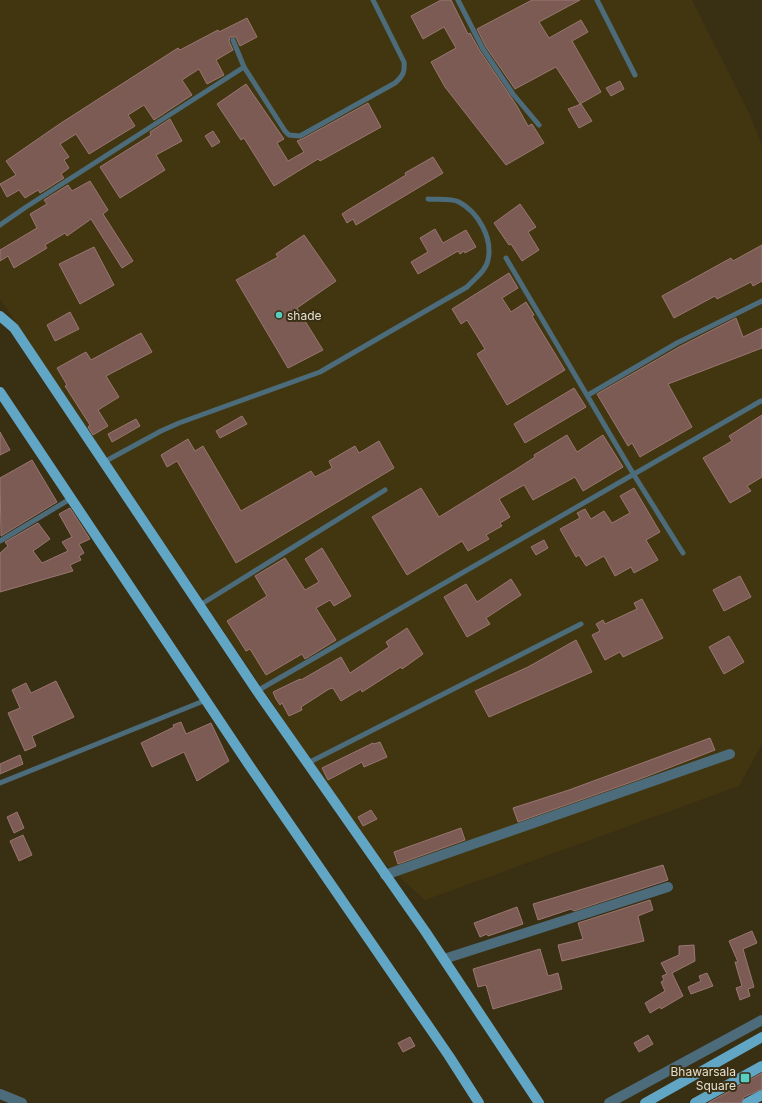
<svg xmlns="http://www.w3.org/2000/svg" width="762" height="1103" viewBox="0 0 762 1103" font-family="Inter,sans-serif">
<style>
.built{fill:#423611}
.building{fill:#7c5b55;stroke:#9a7671}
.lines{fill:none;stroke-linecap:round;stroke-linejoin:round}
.service{stroke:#4c6c7b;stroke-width:5}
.minor{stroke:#4c6c7b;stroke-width:10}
.tertiary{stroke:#4c6c7b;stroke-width:10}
.primary{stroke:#62a6c5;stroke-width:10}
.primary-bridge{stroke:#62a6c5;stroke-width:10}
.poi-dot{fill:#56cec2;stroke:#392f13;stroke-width:1.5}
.labels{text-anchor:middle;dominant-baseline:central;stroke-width:4;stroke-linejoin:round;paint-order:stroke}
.poi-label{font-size:12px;fill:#e6e0d0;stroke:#392f13;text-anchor:start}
</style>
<rect width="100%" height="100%" fill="#392f13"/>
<!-- built -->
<polygon class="built" points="0,0 692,0 749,113 762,145 762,744 739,786 425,900 374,854 0,299"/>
<!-- building -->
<g class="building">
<polygon points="441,0 451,0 468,34 470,33 480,51 517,106 528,126 532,124 544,143 506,165 445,87 431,62 456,48 444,27 423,39 411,16"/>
<polygon points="532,0 580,0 539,22 549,38 581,20 588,32 572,41 601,92 580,104 556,67 515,89 486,47 477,29"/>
<polygon points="247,18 257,37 240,46 236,37 230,37 229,41 233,50 216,60 224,75 207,84 199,69 182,80 192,95 154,120 144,105 128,115 135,126 89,154 76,134 60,144 69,157 64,160 69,168 61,174 64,178 40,193 38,190 25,198 19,190 7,197 0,184 16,175 6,161 61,123 178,48 180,50 218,30 219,32"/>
<polygon points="620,81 624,89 611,96 606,88"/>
<polygon points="246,84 284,139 277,143 288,161 304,152 297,141 302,139 368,103 381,127 320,161 318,159 274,186 244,138 241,140 217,104"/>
<polygon points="581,104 592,121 579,128 568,109"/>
<polygon points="170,119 182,141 156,155 165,170 120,198 100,167 151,135 150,132"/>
<polygon points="213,131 220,142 212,147 205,136"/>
<polygon points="433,157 443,173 356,225 353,219 347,223 342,214 348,210 406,175 405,173"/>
<polygon points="90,181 108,210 103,214 133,261 122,268 91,219 67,236 65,233 45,245 47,248 14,268 8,256 0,261 0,250 37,228 30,214 47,204 44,200 68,185 72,191"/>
<polygon points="520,204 536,227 528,232 539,250 522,261 511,244 509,245 494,223"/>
<polygon points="435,229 443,243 466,230 476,247 465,253 464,251 460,254 458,251 418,274 411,262 428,252 420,238"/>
<polygon points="304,235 336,281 297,308 323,350 288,368 236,280 278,257 276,254"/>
<polygon points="762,245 762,281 753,286 751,282 717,299 715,296 674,318 662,296 731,258 733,261"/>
<polygon points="94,247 114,285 80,304 59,264"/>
<polygon points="509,273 518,288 502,298 511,312 526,302 534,315 532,316 565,370 507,405 477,354 485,349 467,320 461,324 452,309"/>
<polygon points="70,312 79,329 55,341 47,325"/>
<polygon points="736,318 743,337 762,328 762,348 668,384 692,427 640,457 632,443 628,446 597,394 679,347"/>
<polygon points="141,333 152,352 106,376 119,397 98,410 108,426 93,435 88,427 90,425 65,386 67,385 57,368 86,352 91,360"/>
<polygon points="574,388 586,407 525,443 514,424"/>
<polygon points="762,415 762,477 747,486 751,491 730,503 703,458 732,441 729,436"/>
<polygon points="242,416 247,424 220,438 216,431"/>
<polygon points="136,419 140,426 112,442 108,434"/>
<polygon points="0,432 10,450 0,455"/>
<polygon points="567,435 577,452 603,435 623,467 583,491 575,477 533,500 524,485 499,499 510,517 500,523 502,526 486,535 489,539 468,551 462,541 407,575 372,517 421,488 439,517 515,470 535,457 534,455"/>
<polygon points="188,439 195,451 203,446 241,511 311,471 315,477 332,468 329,461 355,446 359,453 379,441 394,468 236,563 177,461 167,467 161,455"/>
<polygon points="32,460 57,502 1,536 0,478"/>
<polygon points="634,488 660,532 646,540 658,560 634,573 631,567 615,576 604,556 586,566 579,555 576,557 560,529 580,518 577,513 585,509 591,519 604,511 612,523 630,513 620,496"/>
<polygon points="70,508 90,539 79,544 84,553 79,556 81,560 70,565 73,571 0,592 0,553 8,546 5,542 38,523 50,539 33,551 42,563 68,551 62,542 72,537 59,514"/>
<polygon points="544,540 548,548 536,555 531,547"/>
<polygon points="322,548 351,596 334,606 330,600 316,608 336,640 305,659 302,654 266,675 250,649 246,651 227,621 267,596 255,576 285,558 305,590 319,582 305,559"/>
<polygon points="740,576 751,597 724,611 713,590"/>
<polygon points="511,579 521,595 486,618 490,624 467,637 444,597 466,584 477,602"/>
<polygon points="642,599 663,638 623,657 620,652 605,660 592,635 600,631 596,624 603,620 605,624 637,609 634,603"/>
<polygon points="407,628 423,654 402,669 401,667 362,692 361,689 341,701 333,688 329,689 301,707 302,710 289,716 282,703 280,705 276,699 273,692 300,679 301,680 341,657 350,673 389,647 386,642"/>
<polygon points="729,636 744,662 724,674 709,647"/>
<polygon points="576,640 592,672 489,717 475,691 528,667"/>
<polygon points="56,681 74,717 32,736 36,746 25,751 8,713 20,708 12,690 26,683 31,693"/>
<polygon points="181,722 186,734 211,723 229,761 197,781 184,752 152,767 141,743 174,727 173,725"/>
<polygon points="710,738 715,750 640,779 518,822 513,808 569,790"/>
<polygon points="380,742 387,757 364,767 362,762 328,780 322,768 373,743 374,744"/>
<polygon points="20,755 23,764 0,774 0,764"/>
<polygon points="371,810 377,819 363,826 358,817"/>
<polygon points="17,812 24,828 14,833 7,817"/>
<polygon points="461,828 465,840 398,864 394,852"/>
<polygon points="23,835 32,855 19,861 10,841"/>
<polygon points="663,865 668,880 574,911 571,909 538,920 533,904"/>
<polygon points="650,900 653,910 638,916 644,941 562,961 558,945 583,939 578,923"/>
<polygon points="517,907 523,924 488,936 487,934 480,937 474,923"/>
<polygon points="752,931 757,943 743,949 754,987 748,989 750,996 740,1000 736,988 742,986 735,962 738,962 729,941"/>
<polygon points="694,945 695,961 672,973 683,996 661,1009 660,1007 650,1013 645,1003 665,991 661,982 664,980 662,976 667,974 661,963 679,955 679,946"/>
<polygon points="540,949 548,976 558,973 562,989 493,1009 486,985 478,987 473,969"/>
<polygon points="707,973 713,986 691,994 688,987 701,981 699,976"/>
<polygon points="648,1035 653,1044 639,1052 634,1043"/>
<polygon points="410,1037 415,1046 403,1052 398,1043"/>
<polygon points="762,1073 762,1089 744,1097 741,1103 708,1103"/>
</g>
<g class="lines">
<!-- service -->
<g class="service">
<polyline points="458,0 483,49 513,94 539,125"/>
<polyline points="597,0 635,75"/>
<path d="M 233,40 L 244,67 L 285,131 L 289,135 L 300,136 L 395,83 C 403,76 405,72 404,62 L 373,0"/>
<polyline points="0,225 26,207 244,67"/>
<polyline points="506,258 634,475 683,553"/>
<polyline points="588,395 677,343 762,301"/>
<path d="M 104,462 L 161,431 L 179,423 L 320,372 L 467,287 C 474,279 486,271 488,260 C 493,238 478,212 459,202 C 451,198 436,200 428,199"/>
<polyline points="0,541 70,499"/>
<polyline points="200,605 385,490"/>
<polyline points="257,691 761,401"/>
<polyline points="308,763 581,624"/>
<polyline points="0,783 206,700"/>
</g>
<!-- minor -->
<g class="minor">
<polyline points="385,875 730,754"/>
<polyline points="444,959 668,887"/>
</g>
<!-- tertiary -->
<g class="tertiary">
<polyline points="0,1094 22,1103"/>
<polyline points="609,1103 762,1020"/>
</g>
<!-- primary -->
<g class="primary">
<polyline points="0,316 14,328 257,691 425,931 539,1103"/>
<polyline points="0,392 249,765 449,1056 479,1103"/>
<polyline points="695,1103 762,1066"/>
<polyline points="747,1103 762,1095"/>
</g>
<!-- primary-bridge -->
<polyline class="primary-bridge" points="645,1103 762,1037"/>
</g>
<!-- markers -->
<g class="poi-dot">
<circle cx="279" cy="315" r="4"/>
<rect x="740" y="1073" width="10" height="10" rx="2"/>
</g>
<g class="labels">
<!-- poi labels -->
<g class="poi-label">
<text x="287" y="315">shade</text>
<text x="736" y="1071" text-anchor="end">Bhawarsala<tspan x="736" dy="14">Square</tspan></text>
</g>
</g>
</svg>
